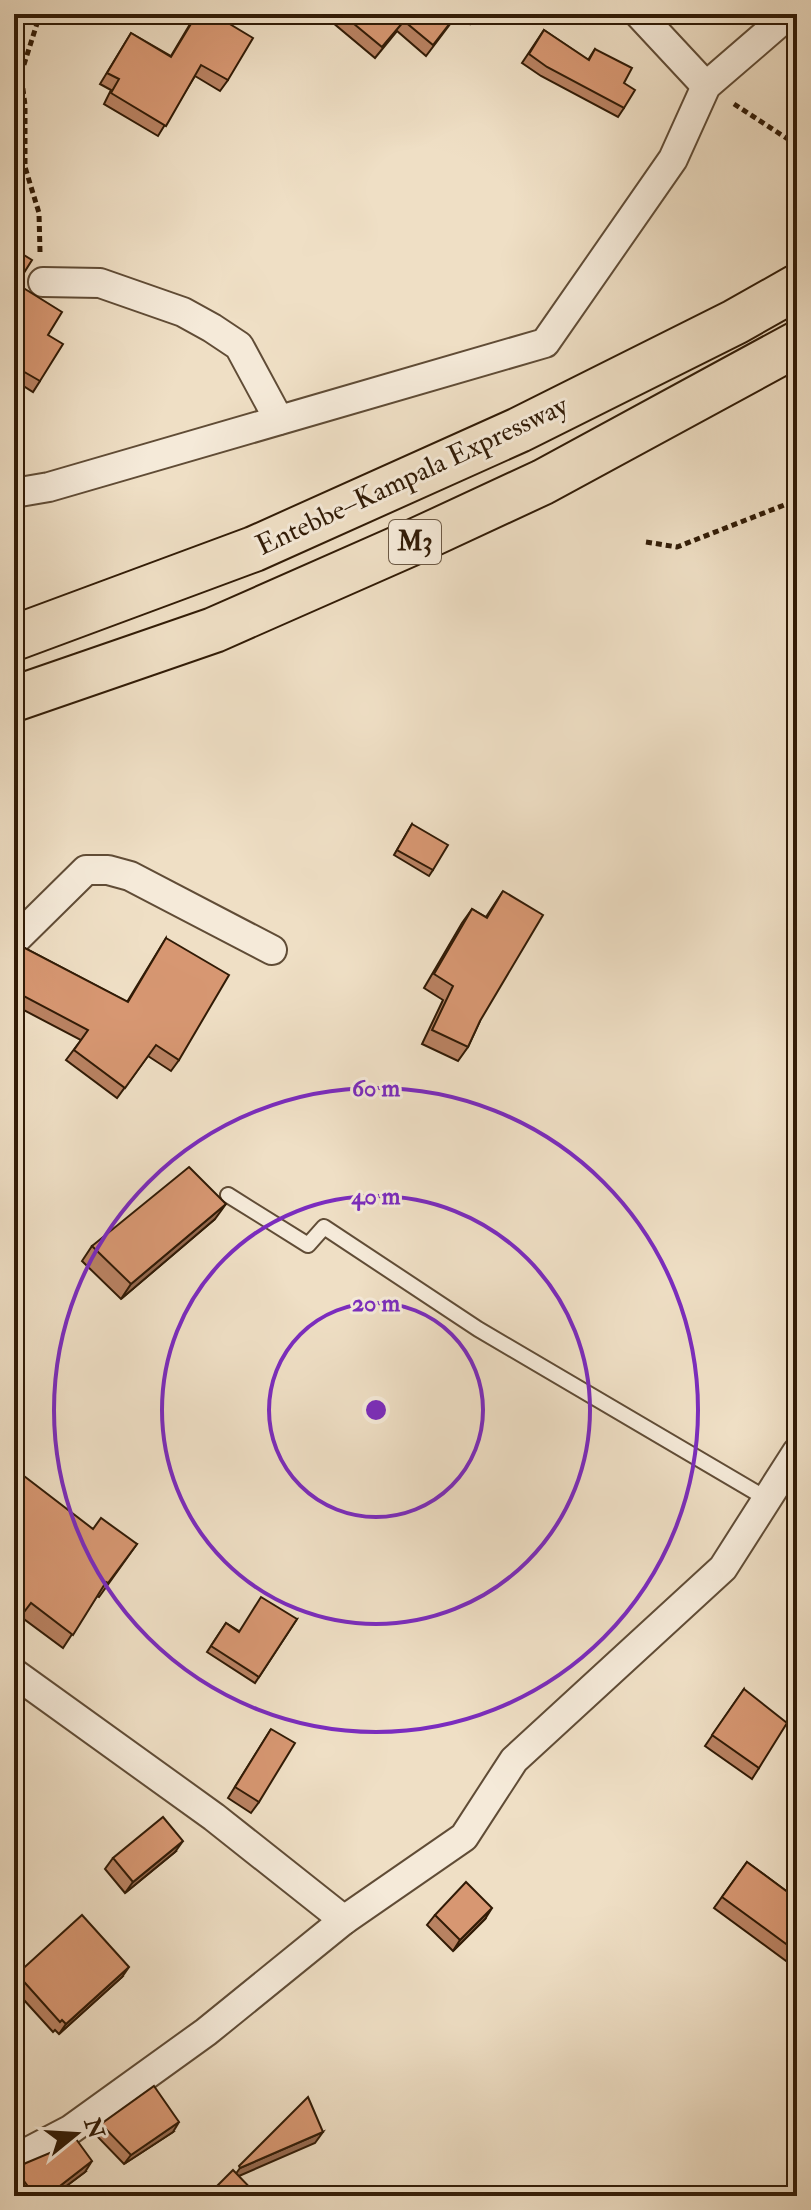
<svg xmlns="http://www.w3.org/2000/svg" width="811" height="2210" viewBox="0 0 811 2210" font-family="'IM FELL Double Pica',serif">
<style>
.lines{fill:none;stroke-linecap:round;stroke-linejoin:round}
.service-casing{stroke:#604c36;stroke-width:18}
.minor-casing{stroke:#604c36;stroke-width:32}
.motorway-casing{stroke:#311b06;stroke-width:48}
.path{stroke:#311b06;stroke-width:5;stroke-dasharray:6 4;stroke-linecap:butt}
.service{stroke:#f5ead9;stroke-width:14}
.minor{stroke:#f5ead9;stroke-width:28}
.motorway{stroke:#efdfc5;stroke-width:44}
.wall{fill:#b98262;stroke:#311b06;stroke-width:2}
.shaded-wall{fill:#966a50;stroke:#311b06;stroke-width:2}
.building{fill:#d79772;stroke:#311b06;stroke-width:2}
.ring{fill:none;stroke:#7b2cbf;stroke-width:4}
.labels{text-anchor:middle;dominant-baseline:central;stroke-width:6;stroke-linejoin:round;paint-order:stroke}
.shield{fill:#f5ead9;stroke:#6c5945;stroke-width:2}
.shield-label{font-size:26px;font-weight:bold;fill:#311b06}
.street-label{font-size:28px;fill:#311b06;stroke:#f5ead9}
.centre{fill:#7b2cbf;stroke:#f5ead9;stroke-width:4}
.ring-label{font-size:24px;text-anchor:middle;font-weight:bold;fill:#7b2cbf;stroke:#f5ead9;stroke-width:6;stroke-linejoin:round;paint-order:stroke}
</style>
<rect width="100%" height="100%" fill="#efdfc5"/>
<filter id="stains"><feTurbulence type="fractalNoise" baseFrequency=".0025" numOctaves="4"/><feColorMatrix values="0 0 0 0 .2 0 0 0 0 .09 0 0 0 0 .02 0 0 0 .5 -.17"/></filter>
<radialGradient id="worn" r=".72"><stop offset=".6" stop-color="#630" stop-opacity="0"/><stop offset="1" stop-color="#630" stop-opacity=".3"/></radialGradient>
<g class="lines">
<defs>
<polyline id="service" points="228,1195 308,1245 324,1227 478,1329 767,1499"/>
<g id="minor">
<polyline points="639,14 706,86"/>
<polyline points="43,282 100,283 183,312 212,328 239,346 279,420"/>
<polyline points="14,493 49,487 545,343 673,159 706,86 779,23 786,14"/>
<polyline points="14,941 86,870 108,870 130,876 272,950"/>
<polyline points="14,1673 214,1817 344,1920"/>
<polyline points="14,2157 26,2153 70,2130 206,2032 344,1920 464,1837 514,1760 723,1568 797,1452"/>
</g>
<g id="motorway">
<polyline points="14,638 254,549 519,430 735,322 797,287"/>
<polyline points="14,699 214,630 418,540 543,482 797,344"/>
</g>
</defs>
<!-- service casing -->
<use href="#service" class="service-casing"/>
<!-- minor casing -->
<use href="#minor" class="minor-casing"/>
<!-- motorway casing -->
<use href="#motorway" class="motorway-casing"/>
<!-- path -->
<g class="path">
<polyline points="734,104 797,145"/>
<polyline points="40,252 39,213 25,167 25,105 21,74 40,14"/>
<polyline points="646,542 677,547 797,500"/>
</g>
<!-- service -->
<use href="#service" class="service"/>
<!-- minor -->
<use href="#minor" class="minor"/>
<!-- motorway -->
<use href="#motorway" class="motorway"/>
</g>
<!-- wall -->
<g class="wall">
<polygon points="196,14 213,14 228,80 220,91 195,76 158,136 104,104 111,90 100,84 131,33 171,56"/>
<polygon points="338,14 477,14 470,24 457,15 426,56 397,31 375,58 332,22"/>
<polygon points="544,30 588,60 595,49 624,83 624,108 618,117 541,76 522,63"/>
<polygon points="14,249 17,284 40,381 33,392 14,380"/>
<polygon points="412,824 433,870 429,876 394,855"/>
<polygon points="503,891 480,1021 468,1047 458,1061 422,1044 443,1000 424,988 462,923 472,909 486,917"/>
<polygon points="166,938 179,1060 171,1071 148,1056 117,1098 66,1060 81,1040 14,1005 14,961 23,947 127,1002"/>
<polygon points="215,1219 121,1299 82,1261 92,1246"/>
<polygon points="14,1490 93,1529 137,1544 99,1597 97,1596 63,1648 21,1617 14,1626"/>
<polygon points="297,1619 255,1683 207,1652 226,1623 239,1631"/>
<polygon points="744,1689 759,1768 752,1779 705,1746"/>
<polygon points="271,1729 259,1802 251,1813 228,1798"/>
<polygon points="175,1852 125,1893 105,1869 113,1858"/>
<polygon points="747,1862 797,1899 797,1969 714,1908"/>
<polygon points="435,1915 485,1919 453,1951 427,1925"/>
<polygon points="17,1974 122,1977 59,2034 55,2030 53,2032 14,1989 14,1979"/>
<polygon points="101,2124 173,2132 124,2164 94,2133"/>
<polygon points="16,2170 85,2172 53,2196 20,2196 14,2188 14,2173"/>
</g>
<!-- shaded-wall -->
<g class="shaded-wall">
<polygon points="226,1204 215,1219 121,1299 131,1284"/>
<polygon points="183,1841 175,1852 125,1893 133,1882"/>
<polygon points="492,1908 485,1919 453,1951 460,1940"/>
<polygon points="129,1967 122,1977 59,2034 66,2024"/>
<polygon points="179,2122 173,2132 124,2164 131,2155"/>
<polygon points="323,2132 315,2143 232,2179 240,2168"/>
<polygon points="92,2161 85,2172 53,2196 47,2196"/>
</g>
<!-- building -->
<g class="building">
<polygon points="197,14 213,14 253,38 228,80 201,65 166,126 111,93 119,79 107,73 131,33 171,57"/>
<polygon points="342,14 457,14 433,45 404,21 382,47"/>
<polygon points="544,30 589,60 595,49 632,68 624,83 635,90 624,108 547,67 529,54"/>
<polygon points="14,249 32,260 17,284 62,312 48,335 63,344 40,381 14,366"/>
<polygon points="412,824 448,845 433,870 397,850"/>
<polygon points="503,891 543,915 480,1021 468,1047 432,1030 453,986 434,974 472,909 487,918"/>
<polygon points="166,938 229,975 179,1060 156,1045 125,1088 74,1050 88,1030 14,991 14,965 23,947 128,1002"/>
<polygon points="189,1167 226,1204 131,1284 92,1246"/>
<polygon points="24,1476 93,1529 101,1518 137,1544 108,1583 106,1582 73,1635 31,1603 24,1612 14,1604 14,1490"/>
<polygon points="261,1597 297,1619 259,1677 211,1646 226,1623 239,1632"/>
<polygon points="744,1689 787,1723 759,1768 712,1735"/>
<polygon points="271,1729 295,1743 259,1802 235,1787"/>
<polygon points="163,1817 183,1841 133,1882 113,1858"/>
<polygon points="747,1862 797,1899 797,1952 722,1897"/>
<polygon points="466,1882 492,1908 460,1940 435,1915"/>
<polygon points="82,1915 129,1967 66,2024 62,2020 60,2022 17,1974"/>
<polygon points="154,2086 179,2122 131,2155 101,2124"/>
<polygon points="308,2097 323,2132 240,2168 239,2166"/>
<polygon points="76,2139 92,2161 47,2196 35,2196 16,2170 26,2163 52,2152 53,2154"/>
<polygon points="233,2170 258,2196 207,2196"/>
</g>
<!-- distance rings -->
<g class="ring">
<circle cx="376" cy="1410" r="107"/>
<circle cx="376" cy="1410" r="214"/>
<circle cx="376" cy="1410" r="322"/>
</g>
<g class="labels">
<!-- shield labels -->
<rect class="shield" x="389" y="520" width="52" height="44" rx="6"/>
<g class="shield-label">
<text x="415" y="542">M3</text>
</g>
<!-- street labels -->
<g class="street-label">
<text transform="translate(412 476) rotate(-25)">Entebbe–Kampala Expressway</text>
</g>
</g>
<circle cx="376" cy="1410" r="12" class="centre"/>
<g class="ring-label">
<text x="376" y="1096">60 m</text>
<text x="376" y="1204">40 m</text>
<text x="376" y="1311">20 m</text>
</g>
<!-- margin -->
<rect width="811" height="2210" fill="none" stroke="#efdfc5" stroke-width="48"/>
<rect x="16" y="16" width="779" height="2178" fill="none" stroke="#311b06" stroke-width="4"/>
<rect x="24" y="24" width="763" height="2162" fill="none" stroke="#311b06" stroke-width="2"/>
<!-- north arrow -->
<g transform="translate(76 2134) rotate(72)" stroke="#f5ead9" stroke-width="6" paint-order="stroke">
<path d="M0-6L14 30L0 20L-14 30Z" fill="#311b06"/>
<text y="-12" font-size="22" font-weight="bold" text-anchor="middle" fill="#311b06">N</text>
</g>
<rect width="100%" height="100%" filter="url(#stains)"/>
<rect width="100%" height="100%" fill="url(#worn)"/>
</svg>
